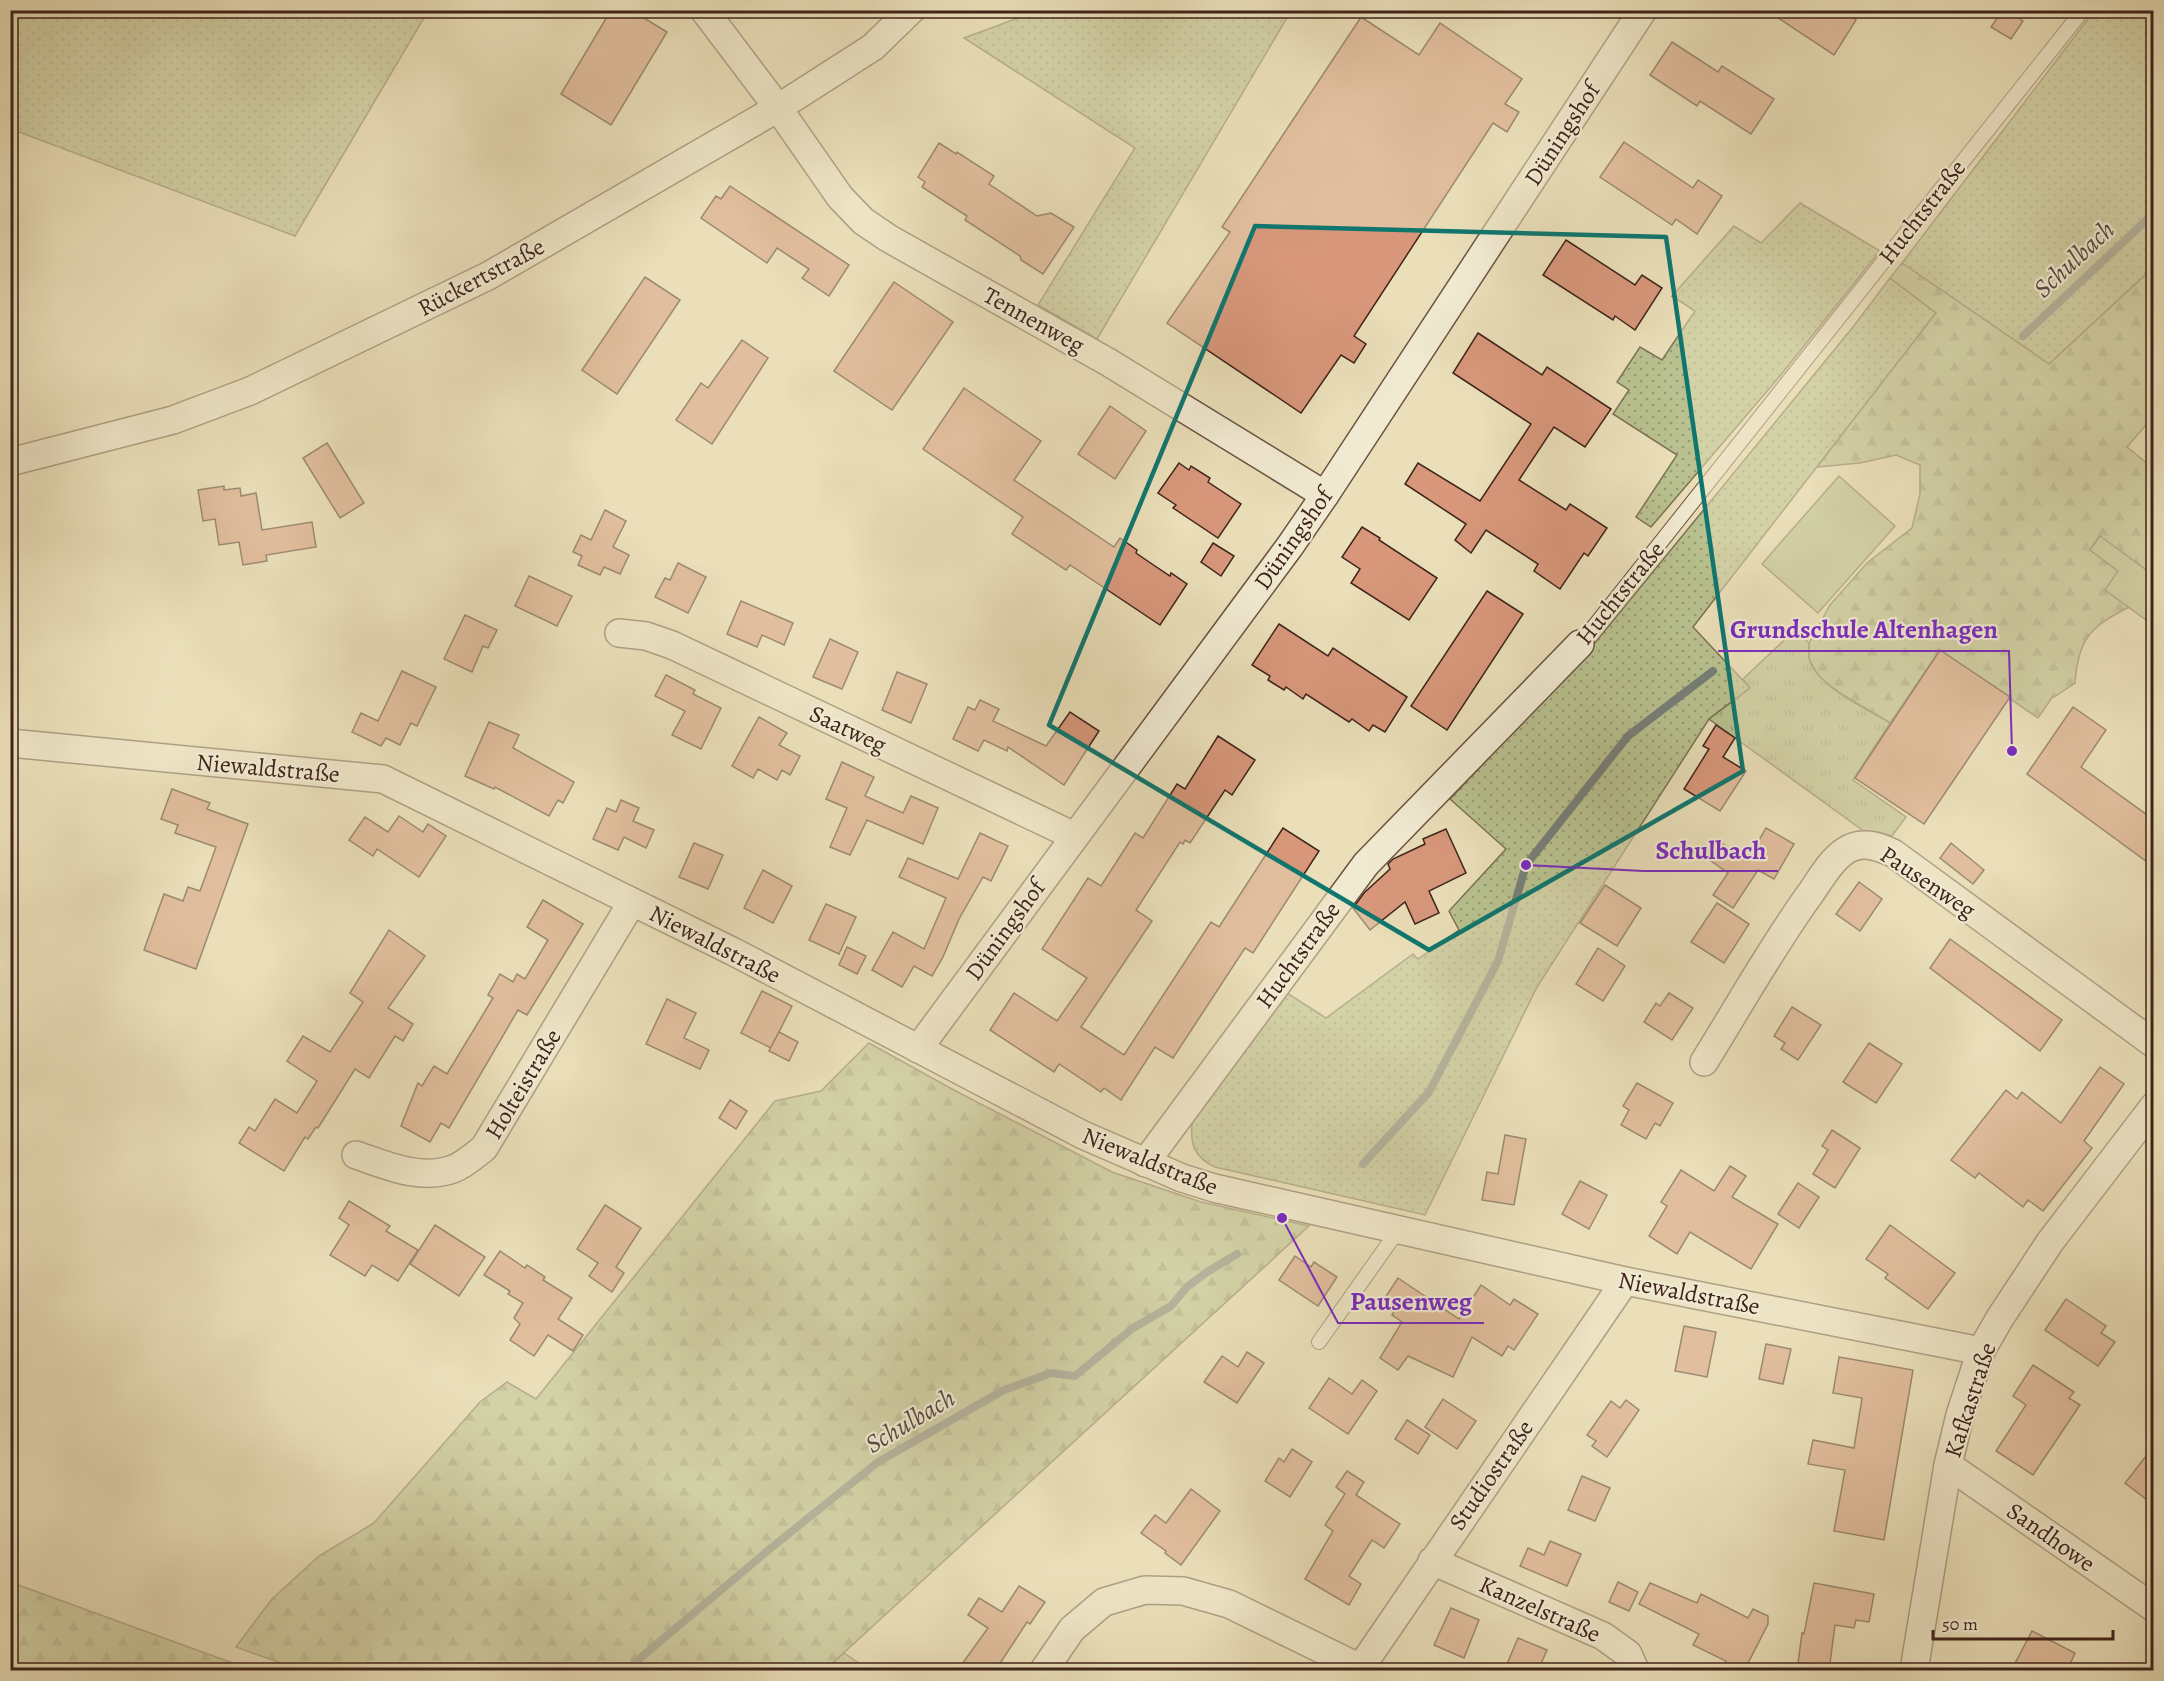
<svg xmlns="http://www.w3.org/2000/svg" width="2164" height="1681" viewBox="0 0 2164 1681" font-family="Alegreya,serif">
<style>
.grass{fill:url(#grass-dots);stroke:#7c7254;stroke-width:1.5}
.forest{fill:url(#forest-firs);stroke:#7c7254;stroke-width:1.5}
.park{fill:url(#park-tufts);stroke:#7c7254;stroke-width:1.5}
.garden{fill:#b8c18f;stroke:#7c7254;stroke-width:1.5}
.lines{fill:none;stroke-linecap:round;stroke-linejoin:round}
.stream{stroke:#767f79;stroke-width:8}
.building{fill:#d8977b;stroke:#3f241a;stroke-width:1.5}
.service-casing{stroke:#6a5342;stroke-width:16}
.minor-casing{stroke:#6a5342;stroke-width:30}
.service{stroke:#f1ead2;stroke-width:14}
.minor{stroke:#f1ead2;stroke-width:27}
.marked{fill:none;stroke:#0f766e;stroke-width:4.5;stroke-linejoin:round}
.labels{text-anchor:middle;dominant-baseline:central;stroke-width:4.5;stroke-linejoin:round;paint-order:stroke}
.street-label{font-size:24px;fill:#3f241a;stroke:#f1ead2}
.water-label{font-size:26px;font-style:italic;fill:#564a42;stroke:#f1ead2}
.leader{fill:none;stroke:#7b2cbf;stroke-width:2}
.callout-dot{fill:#7b2cbf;stroke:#f1ead2;stroke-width:2}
.callout-label{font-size:26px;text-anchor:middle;font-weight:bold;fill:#7b2cbf;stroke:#f1ead2;stroke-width:4.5;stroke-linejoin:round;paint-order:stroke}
</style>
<defs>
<pattern id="grass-dots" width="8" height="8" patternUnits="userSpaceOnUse" patternTransform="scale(1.5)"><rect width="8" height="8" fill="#b8c18f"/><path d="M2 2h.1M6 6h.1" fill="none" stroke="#979d74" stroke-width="1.8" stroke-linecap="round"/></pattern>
<pattern id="forest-firs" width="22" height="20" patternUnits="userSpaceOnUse" patternTransform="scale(1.5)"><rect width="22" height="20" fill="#b8c18f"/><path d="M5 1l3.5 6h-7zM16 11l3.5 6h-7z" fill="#979d74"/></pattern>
<pattern id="park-tufts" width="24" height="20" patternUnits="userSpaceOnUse" patternTransform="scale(1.5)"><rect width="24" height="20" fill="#b8c18f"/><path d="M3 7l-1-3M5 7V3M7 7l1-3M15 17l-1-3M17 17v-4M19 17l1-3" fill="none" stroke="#979d74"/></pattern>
</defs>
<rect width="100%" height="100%" fill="#eadfb9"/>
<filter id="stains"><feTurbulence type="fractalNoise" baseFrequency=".00333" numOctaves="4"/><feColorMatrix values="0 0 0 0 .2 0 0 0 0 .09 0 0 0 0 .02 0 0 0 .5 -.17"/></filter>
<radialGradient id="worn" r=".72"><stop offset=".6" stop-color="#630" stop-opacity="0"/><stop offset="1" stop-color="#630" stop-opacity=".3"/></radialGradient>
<!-- grass -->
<g class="grass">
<polygon points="10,11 11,10 428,11 295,236 11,129"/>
<polygon points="1037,11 1291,11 1097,339 1038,305 1135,148 964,38"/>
<polygon points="2094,11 2153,11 2153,268 2049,364 1902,263"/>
<polygon points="1800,203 1880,251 1780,376 1651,527 1636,517 1677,455 1613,414 1629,390 1617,382 1640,347 1662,360 1695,311 1672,296 1734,226 1761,243"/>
<path d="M 1890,278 L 1936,313 L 1693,627 L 1750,688 L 1709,719 L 1537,987 L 1425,1215 L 1215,1167 C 1194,1157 1190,1144 1192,1123 L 1287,993 L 1326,1018 L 1413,954 L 1418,959 L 1459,930 L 1449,911 L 1506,849 L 1450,799 L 1585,655 L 1853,327 Z"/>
<polygon points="844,1653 869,1670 825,1670"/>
</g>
<!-- forest -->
<g class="forest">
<path d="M 1902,263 L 2049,364 L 2153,268 L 2153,417 L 2127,447 L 2153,468 L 2153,575 L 2099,536 L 2090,550 L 2119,571 L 2105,590 L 2129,607 C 2090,627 2078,639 2075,683 L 2051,699 L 2038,718 L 1940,650 L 1890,723 L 1840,693 L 1818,676 L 1808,657 L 1809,643 L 1830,605 L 1868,562 L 1912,528 L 1920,494 L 1920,465 L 1896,455 L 1860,463 L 1817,467 L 1936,313 L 1890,278 Z"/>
<polygon points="869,1043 952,1089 1112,1172 1201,1202 1309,1226 825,1670 300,1670 236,1647 272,1599 319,1556 374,1523 480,1402 507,1382 536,1399 775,1101 821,1091"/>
<polygon points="10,1582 227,1661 255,1670 11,1670"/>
</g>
<!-- park -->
<path class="park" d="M 1795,630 L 1809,643 C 1809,648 1808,654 1809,658 C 1817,687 1865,708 1890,723 L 1853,780 L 1906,817 L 1892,836 L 1878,832 L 1865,832 L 1709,719 L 1750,688 L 1743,679 Z"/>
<!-- garden -->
<g class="garden">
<polygon points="1839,476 1895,526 1818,613 1762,564"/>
<polygon points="2100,536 2153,575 2153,625 2105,590 2118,571 2090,550"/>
</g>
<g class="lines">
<!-- stream -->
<g class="stream">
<polyline points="2023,336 2154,213"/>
<polyline points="1363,1164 1429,1092 1498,961 1526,865 1628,736 1713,671"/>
<polyline points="626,1670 771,1548 878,1462 1004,1390 1051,1373 1075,1376 1133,1328 1171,1306 1187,1287 1207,1272 1237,1254"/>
</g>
</g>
<!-- building -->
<g class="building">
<polygon points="611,10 631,10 667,32 611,125 561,94"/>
<polygon points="1766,10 1842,10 1856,20 1834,55"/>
<polygon points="2003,10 2007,10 2023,21 2011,39 1991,27"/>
<polygon points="1361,17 1419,55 1440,23 1522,79 1505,104 1519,112 1507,132 1493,123 1354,336 1366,344 1354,363 1341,355 1301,413 1167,323 1230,232 1222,227"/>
<polygon points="1672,42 1718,72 1722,66 1774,99 1751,134 1700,101 1697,106 1650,75"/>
<polygon points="1624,142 1693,188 1698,180 1722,196 1697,234 1676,219 1672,225 1600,177"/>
<polygon points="939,143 956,154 957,152 994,176 989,184 1037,216 1051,213 1074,227 1043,274 1021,260 1020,256 965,220 967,216 922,187 925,182 918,177"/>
<polygon points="730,186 849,265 829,296 802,278 809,269 777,248 767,263 701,218 716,196 721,199"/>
<polygon points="1566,240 1635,285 1642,275 1662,288 1635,330 1615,316 1613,320 1543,275"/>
<polygon points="645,277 680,300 617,394 582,370"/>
<polygon points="894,282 953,322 892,410 834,371"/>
<polygon points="1478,333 1542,375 1547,367 1611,409 1585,447 1554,427 1519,480 1566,510 1570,504 1607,528 1588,556 1584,553 1560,589 1534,571 1538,564 1486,530 1471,553 1455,540 1466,524 1405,484 1418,463 1480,501 1531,424 1453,373"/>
<polygon points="742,340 768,358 712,444 676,420 701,383 708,388"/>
<polygon points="964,388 1041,441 1014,480 1114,547 1120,538 1137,550 1136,553 1152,564 1170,576 1171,573 1187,584 1160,625 1070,565 1066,570 1012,534 1023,517 923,449"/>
<polygon points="1110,406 1146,431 1115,479 1078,454"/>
<polygon points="327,443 364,503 340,518 303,458"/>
<polygon points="1179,463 1189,470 1191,466 1210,478 1208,482 1241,504 1218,538 1173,508 1176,505 1158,493"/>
<polygon points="224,486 224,490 240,488 241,496 256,493 262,530 312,522 316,547 266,555 267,561 243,565 239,542 219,545 215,519 203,521 198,490"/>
<polygon points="605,510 626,521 613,547 629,555 620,574 604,567 600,575 578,565 582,556 573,552 581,535 591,540"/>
<polygon points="1362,527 1380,538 1379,540 1437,578 1409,620 1351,583 1360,569 1342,557"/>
<polygon points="1213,543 1234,556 1221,576 1201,562"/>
<polygon points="678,563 706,577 688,613 655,597 665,578 670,580"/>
<polygon points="529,576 572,596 557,626 515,606"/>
<polygon points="1487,591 1523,614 1447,730 1411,706"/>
<polygon points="741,601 793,623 784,645 762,635 757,647 727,634"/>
<polygon points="465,615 497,630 488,648 483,646 472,672 444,659"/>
<polygon points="1279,624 1328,656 1333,648 1407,697 1385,732 1373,725 1369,731 1352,719 1349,722 1306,694 1303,699 1286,687 1284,690 1268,680 1270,676 1252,665"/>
<polygon points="830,639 858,652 842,689 813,677"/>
<polygon points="1940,650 2010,697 1924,824 1855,778"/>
<polygon points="402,671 436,687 417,726 411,723 400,745 386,738 381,746 352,732 361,713 378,721"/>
<polygon points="897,672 927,684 911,723 882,710"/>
<polygon points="666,675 695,690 693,694 721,708 701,749 672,735 685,711 655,696"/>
<polygon points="980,700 999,709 993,721 1046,746 1070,712 1099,731 1064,785 1008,747 1007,751 984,740 978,751 953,739 968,707 975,710"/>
<polygon points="2073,707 2106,730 2081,767 2154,820 2154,867 2027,774"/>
<polygon points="759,717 787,733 779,745 800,756 790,775 782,770 777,780 758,769 753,778 732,766"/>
<polygon points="489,722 519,735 513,748 574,782 563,803 558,800 549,816 495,787 494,789 465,776"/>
<polygon points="1716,725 1735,738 1723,757 1746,771 1720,811 1684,789 1709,749 1703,746"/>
<polygon points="1218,736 1255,760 1232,795 1225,790 1190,843 1185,840 1183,844 1180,842 1136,910 1152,921 1081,1027 1124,1055 1211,922 1219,927 1283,828 1319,851 1253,953 1245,948 1173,1058 1155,1047 1121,1100 1104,1088 1101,1092 1059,1064 1054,1072 990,1030 1014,993 1057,1021 1087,978 1042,949 1088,878 1101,886 1135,833 1143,838 1177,784 1185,789"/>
<polygon points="842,762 874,777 865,796 903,813 911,796 938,808 923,844 867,820 850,855 830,847 847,808 826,799"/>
<polygon points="172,789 210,803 207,809 248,824 196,969 144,950 164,894 183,901 188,887 200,891 216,847 175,833 178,825 161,819"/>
<polygon points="621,800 639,808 633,821 654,830 646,848 624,837 618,850 593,839 607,808 616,812"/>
<polygon points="399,816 423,832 428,824 446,836 419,877 377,849 373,856 349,840 365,817 388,832"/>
<polygon points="1766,828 1794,844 1774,879 1758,870 1733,908 1713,895 1728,873 1704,856 1716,839 1747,861"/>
<polygon points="1446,829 1466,873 1429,891 1439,913 1415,924 1405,902 1370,930 1353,908 1364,893 1390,869 1388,864 1393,859 1425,844 1423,839"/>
<polygon points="980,833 1008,846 991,881 983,877 959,919 943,957 932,976 914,966 902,987 872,970 893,932 924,949 946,898 899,877 908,858 958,879"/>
<polygon points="694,843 723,855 708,889 679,877"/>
<polygon points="1951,843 1984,870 1973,884 1940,858"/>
<polygon points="763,870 792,886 773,923 744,908"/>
<polygon points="1859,882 1882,899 1860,931 1836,914"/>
<polygon points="1605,885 1641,908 1617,946 1580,923"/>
<polygon points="543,900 583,924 527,1015 518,1010 449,1128 441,1123 430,1142 401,1126 418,1083 422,1086 434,1066 447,1074 493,998 488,995 500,974 513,982 517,974 525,979 548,940 527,927"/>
<polygon points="1717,903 1749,924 1724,963 1691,942"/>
<polygon points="826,904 856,917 839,954 809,940"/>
<polygon points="389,930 425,956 388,1008 413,1024 403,1041 395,1036 369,1078 355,1069 318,1128 316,1127 308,1139 305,1137 284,1171 239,1143 249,1127 255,1131 275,1099 297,1113 317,1081 287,1061 303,1036 330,1052 363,1002 350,993"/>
<polygon points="1950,939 2062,1020 2040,1051 1930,968"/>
<polygon points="847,947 866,956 857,974 839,965"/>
<polygon points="1598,948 1625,966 1603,1001 1576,984"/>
<polygon points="762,991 792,1006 771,1048 741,1033"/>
<polygon points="1669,993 1693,1008 1672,1040 1644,1022 1656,1003 1660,1006"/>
<polygon points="667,999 696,1013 684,1038 709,1050 700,1069 646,1044"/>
<polygon points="1792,1007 1821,1025 1798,1060 1781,1049 1785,1043 1774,1036"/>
<polygon points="779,1032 798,1042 789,1061 769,1051"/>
<polygon points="1869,1043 1902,1064 1876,1103 1843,1082"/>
<polygon points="2100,1067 2124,1084 2084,1141 2092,1148 2043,1211 2028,1200 2023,1207 1979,1173 1975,1178 1951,1160 2006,1090 2017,1099 2022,1092 2061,1123"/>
<polygon points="1637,1083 1673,1103 1660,1126 1655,1123 1646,1139 1621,1125 1629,1110 1623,1106"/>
<polygon points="730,1100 747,1111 736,1129 719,1118"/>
<polygon points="1832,1130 1860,1148 1835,1188 1813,1174 1828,1150 1822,1146"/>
<polygon points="1505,1135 1526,1139 1514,1205 1482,1200 1487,1172 1498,1174"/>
<polygon points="1730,1166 1746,1176 1732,1197 1778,1224 1751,1269 1690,1232 1677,1254 1649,1236 1667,1206 1661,1202 1681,1170 1714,1191"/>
<polygon points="1580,1181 1607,1195 1589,1229 1562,1214"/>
<polygon points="1798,1183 1819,1197 1799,1228 1778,1214"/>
<polygon points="349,1201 390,1226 386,1231 418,1250 398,1281 372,1265 365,1276 330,1255 349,1225 339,1218"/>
<polygon points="605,1205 641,1228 616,1267 624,1273 612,1292 589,1276 598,1263 577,1249"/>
<polygon points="435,1225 485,1257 459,1296 410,1264"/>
<polygon points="1890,1225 1955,1273 1928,1309 1885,1278 1888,1274 1866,1259"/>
<polygon points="500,1251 525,1268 527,1265 545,1277 543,1280 572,1298 558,1319 583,1335 573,1351 548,1335 534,1356 510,1340 520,1324 514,1318 523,1303 508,1294 510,1291 484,1275"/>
<polygon points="1295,1256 1311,1267 1314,1262 1337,1277 1318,1306 1279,1280"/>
<polygon points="1398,1278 1459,1319 1481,1285 1510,1305 1514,1299 1538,1314 1514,1350 1508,1346 1502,1356 1472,1337 1453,1377 1408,1356 1398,1370 1380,1358 1402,1322 1392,1315 1394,1312 1381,1304"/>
<polygon points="2066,1299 2106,1326 2101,1333 2115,1342 2098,1366 2045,1330"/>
<polygon points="1684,1326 1716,1332 1707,1377 1675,1371"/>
<polygon points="1766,1344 1791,1349 1783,1384 1759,1379"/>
<polygon points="1247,1352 1264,1363 1237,1403 1204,1382 1222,1356 1238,1367"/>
<polygon points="1839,1357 1913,1370 1884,1540 1834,1531 1845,1470 1808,1464 1813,1440 1854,1448 1862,1398 1833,1393"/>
<polygon points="2033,1365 2074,1392 2069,1398 2080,1405 2033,1475 1996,1451 2026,1405 2013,1396"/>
<polygon points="1329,1378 1352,1394 1362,1380 1377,1391 1348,1434 1309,1408"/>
<polygon points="1443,1399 1476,1421 1457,1449 1425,1427"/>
<polygon points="1626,1400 1639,1410 1607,1457 1592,1446 1596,1441 1587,1435 1611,1401 1620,1408"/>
<polygon points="1407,1420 1430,1435 1418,1454 1395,1439"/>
<polygon points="2154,1446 2154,1505 2125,1483"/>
<polygon points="1292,1449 1312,1462 1290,1497 1265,1481 1279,1458 1284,1462"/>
<polygon points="1347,1471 1364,1482 1356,1495 1400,1524 1384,1548 1372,1540 1349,1576 1361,1584 1349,1605 1305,1579 1333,1531 1325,1525 1345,1494 1336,1487"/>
<polygon points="1582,1476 1610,1488 1595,1521 1568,1510"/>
<polygon points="1191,1489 1220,1511 1181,1565 1165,1553 1166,1551 1141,1533 1155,1515 1166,1523"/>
<polygon points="1550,1541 1581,1554 1567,1586 1520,1566 1528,1548 1544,1555"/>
<polygon points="1618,1582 1638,1592 1629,1611 1609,1602"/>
<polygon points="1650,1583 1697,1603 1701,1594 1748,1618 1753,1609 1768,1616 1768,1624 1744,1671 1722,1671 1726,1661 1693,1645 1699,1634 1639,1604"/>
<polygon points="1814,1583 1874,1594 1869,1622 1856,1620 1854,1628 1835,1625 1829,1671 1797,1671 1802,1633 1804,1634"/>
<polygon points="1019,1586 1045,1602 1030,1624 1027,1622 995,1671 957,1671 988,1628 968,1615 979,1598 1002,1612"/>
<polygon points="1451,1608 1479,1620 1464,1658 1434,1645"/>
<polygon points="2032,1631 2075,1653 2067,1671 2011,1671"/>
<polygon points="1518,1638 1547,1650 1538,1671 1504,1671"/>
</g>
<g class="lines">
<defs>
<g id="service">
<polyline points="1580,644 2083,10"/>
<polyline points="1319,1342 1399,1229"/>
</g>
<g id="minor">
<polyline points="704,10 778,108 840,197 863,221 888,238 1108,362 1325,495"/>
<polyline points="10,462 173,420 250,391 488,276 778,108 873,47 911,10"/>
<polyline points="619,633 646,636 672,645 1074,836"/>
<polyline points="10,743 383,779 734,952 1083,1135 1182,1178 1214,1188 1625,1281 1981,1351"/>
<polyline points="918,1049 1290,546 1325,495 1643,10"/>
<path d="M 1704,1062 C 1739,1006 1771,948 1810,894 C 1820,880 1830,861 1845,851 C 1861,840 1877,846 1893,853 L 2154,1044"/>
<path d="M 356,1155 C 386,1165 420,1181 453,1169 C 464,1165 475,1155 484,1148 L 632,902"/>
<polyline points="1145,1163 1366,864 1580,644"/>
<polyline points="1948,1465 2154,1608"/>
<polyline points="1432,1561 1603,1636 1628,1654 1635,1670"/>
<polyline points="1044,1670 1072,1629 1104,1602 1145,1590 1183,1591 1229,1604 1360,1668"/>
<polyline points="1359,1670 1625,1281"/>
<polyline points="1914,1670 1948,1465 1960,1415 1981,1351 2000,1318 2050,1242 2154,1106"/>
</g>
</defs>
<!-- service casing -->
<use href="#service" class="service-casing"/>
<!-- minor casing -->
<use href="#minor" class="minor-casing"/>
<!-- service -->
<use href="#service" class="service"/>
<!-- minor -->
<use href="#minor" class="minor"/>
</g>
<!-- marked area -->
<path d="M0 0H2164V1681H0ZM 1255,226 L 1666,237 L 1743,771 L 1429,950 L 1049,725 Z" fill="#eadfb9" fill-opacity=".55" fill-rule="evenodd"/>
<path class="marked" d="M 1255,226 L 1666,237 L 1743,771 L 1429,950 L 1049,725 Z"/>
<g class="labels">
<!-- street labels -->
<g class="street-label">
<text transform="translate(1562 134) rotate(-57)">Düningshof</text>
<text transform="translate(1922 212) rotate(-52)">Huchtstraße</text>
<text transform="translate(481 277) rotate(-28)">Rückertstraße</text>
<text transform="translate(1034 320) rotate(29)">Tennenweg</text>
<text transform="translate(1293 539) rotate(-55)">Düningshof</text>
<text transform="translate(1620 593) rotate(-51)">Huchtstraße</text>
<text transform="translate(848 729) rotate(25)">Saatweg</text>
<text transform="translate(268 768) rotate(5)">Niewaldstraße</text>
<text transform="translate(1928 882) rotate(34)">Pausenweg</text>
<text transform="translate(1005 930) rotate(-54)">Düningshof</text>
<text transform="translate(715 944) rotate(27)">Niewaldstraße</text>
<text transform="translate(1298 955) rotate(-54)">Huchtstraße</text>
<text transform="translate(523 1084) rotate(-59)">Holteistraße</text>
<text transform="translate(1150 1161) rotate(22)">Niewaldstraße</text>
<text transform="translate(1689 1293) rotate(11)">Niewaldstraße</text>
<text transform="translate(1970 1400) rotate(-72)">Kafkastraße</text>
<text transform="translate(1491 1475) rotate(-55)">Studiostraße</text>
<text transform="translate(2051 1537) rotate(35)">Sandhowe</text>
<text transform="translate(1540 1609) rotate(24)">Kanzelstraße</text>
</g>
<!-- water labels -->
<g class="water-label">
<text transform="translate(2074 259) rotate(-43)">Schulbach</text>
<text transform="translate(910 1421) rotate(-31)">Schulbach</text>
</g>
</g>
<!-- callouts -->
<path class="leader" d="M2012 751L2009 651H1718M1526 865L1643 871H1778M1282 1218L1338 1323H1484"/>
<g class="callout-dot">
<circle cx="2012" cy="751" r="6"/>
<circle cx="1526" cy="865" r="6"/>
<circle cx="1282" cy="1218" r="6"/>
</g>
<g class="callout-label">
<text x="1864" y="638">Grundschule Altenhagen</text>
<text x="1711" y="859">Schulbach</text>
<text x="1411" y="1310">Pausenweg</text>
</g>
<!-- margin -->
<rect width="2164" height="1681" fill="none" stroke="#eadfb9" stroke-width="36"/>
<rect x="12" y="12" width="2140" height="1657" fill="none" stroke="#3f241a" stroke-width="3"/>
<rect x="18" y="18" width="2128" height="1645" fill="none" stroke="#3f241a" stroke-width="1.5"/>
<!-- scale -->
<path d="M1933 1630v9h180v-9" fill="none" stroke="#3f241a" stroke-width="3"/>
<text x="1942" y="1630" font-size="18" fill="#3f241a" stroke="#f1ead2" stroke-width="4.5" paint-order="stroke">50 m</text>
<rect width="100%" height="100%" filter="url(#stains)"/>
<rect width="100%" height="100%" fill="url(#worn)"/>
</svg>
